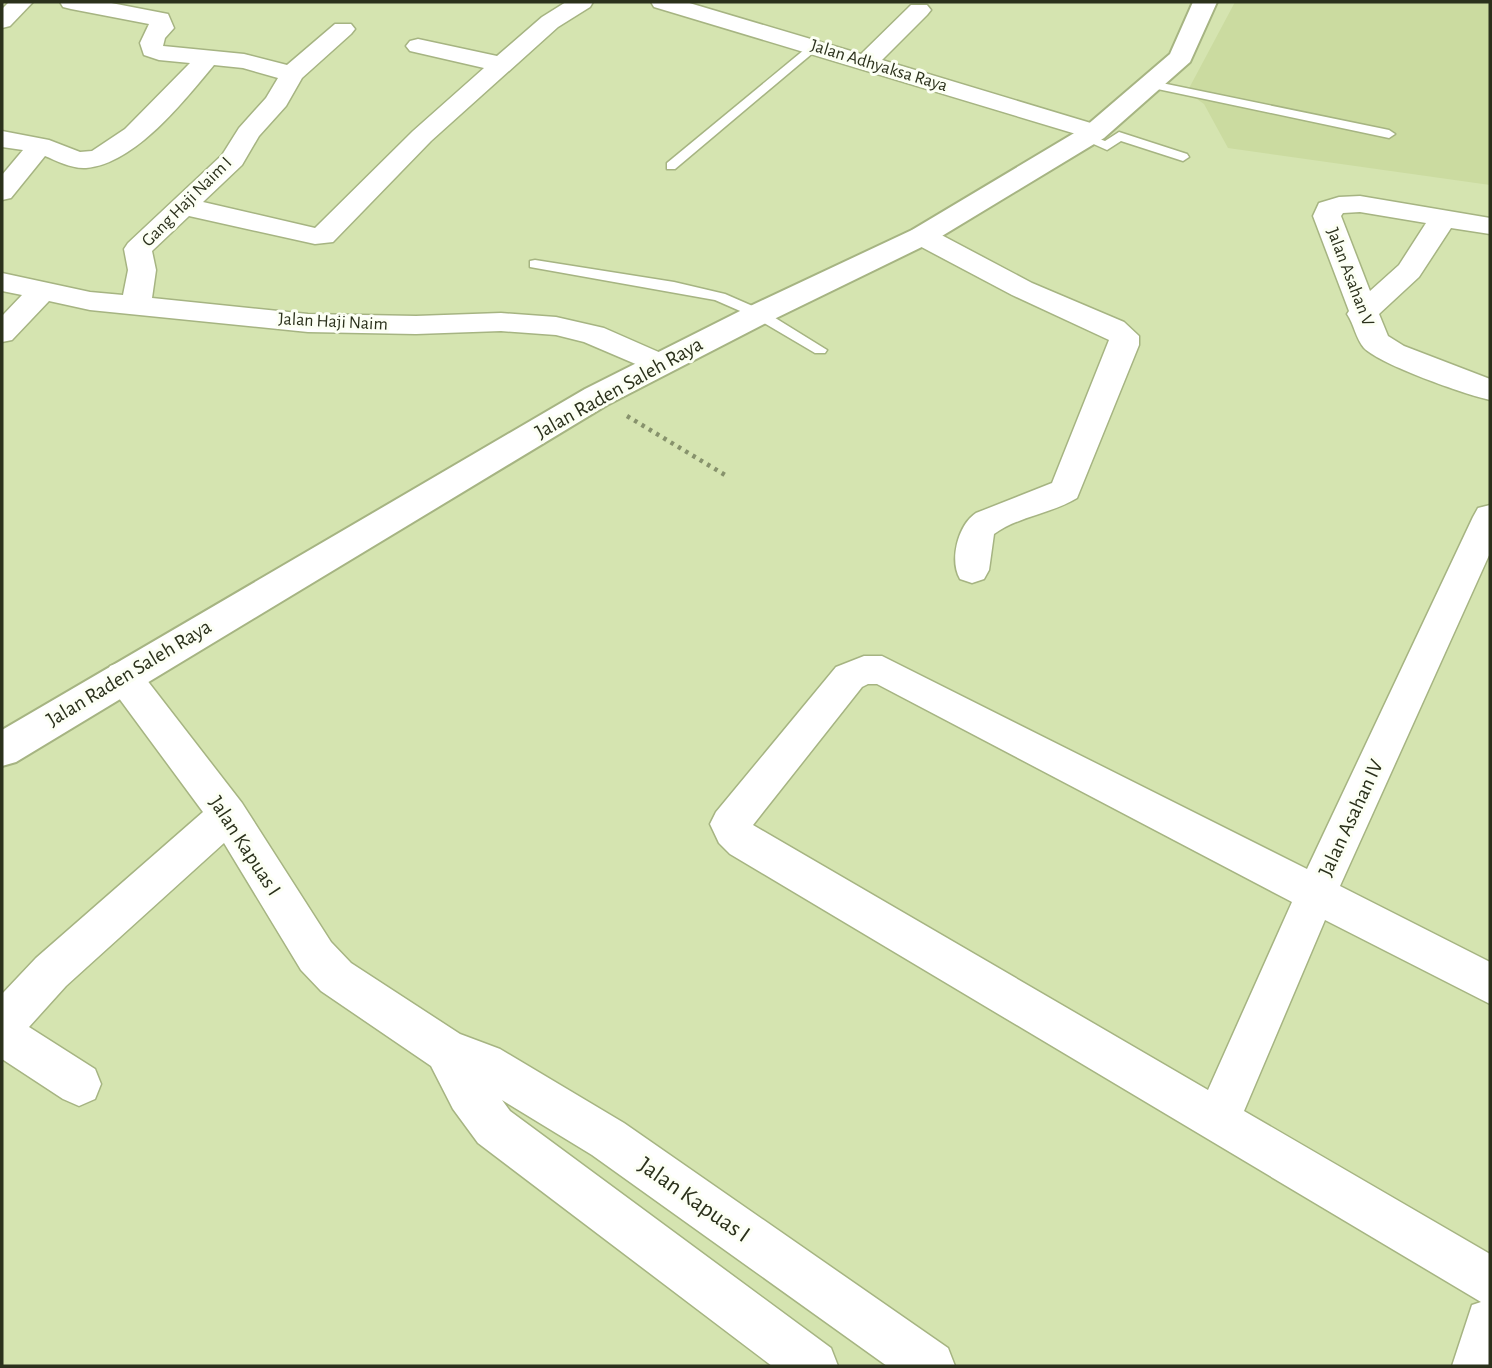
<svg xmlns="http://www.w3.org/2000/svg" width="1492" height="1368" viewBox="0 0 1492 1368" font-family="'Alegreya Sans',sans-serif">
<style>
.built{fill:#cbdba0}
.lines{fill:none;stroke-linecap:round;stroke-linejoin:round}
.lane-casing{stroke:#a6b482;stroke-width:3}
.street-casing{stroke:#a6b482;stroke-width:3}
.secondary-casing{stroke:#a6b482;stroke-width:4}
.path{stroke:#87926c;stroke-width:4.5;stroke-dasharray:3.5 5;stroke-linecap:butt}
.lane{fill:#fff;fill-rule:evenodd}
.street{fill:#fff;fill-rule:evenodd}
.secondary{fill:#fff;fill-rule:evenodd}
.labels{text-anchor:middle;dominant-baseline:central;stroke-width:6;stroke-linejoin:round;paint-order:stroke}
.far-street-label{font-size:18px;fill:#2b311c;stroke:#fcfff4}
.street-label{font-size:21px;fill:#2b311c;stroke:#fcfff4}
.near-street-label{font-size:24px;fill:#2b311c;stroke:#fcfff4}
</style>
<rect width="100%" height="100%" fill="#d5e4b0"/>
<!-- built -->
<polygon class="built" points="1235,2 1490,2 1490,185 1228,148 1204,104 1187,92"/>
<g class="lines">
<defs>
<g id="lane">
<polygon points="810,45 820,47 675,169 667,169 667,163"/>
<polygon points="1152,81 1389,130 1395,134 1389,138 1148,87 1146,85"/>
<polygon points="1119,132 1187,154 1189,157 1183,161 1121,141 1107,150 1080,138 1086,134 1105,141"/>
<polygon points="535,260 674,282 725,294 764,311 827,350 825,353 815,353 754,317 715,300 530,267 530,261"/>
</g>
<g id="street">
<polygon points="9,2 33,2 10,26 2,28 2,9"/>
<path d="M 60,2 L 106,2 L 168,14 L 174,28 L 165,38 L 163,46 L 244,54 L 287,65 L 335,24 L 351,24 L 355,29 L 351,34 L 302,78 L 286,106 L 259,136 L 242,165 L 203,202 L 315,228 L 413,131 L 484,68 L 410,51 L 406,46 L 410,41 L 418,39 L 497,56 L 542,17 L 566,2 L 593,2 L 590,7 L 558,27 L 431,141 L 333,242 L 315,244 L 189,216 L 152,251 L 156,270 L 152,298 L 308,314 L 416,316 L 501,313 L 556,317 L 604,328 L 670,357 L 674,364 L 670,371 L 659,374 L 584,342 L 556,335 L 501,331 L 416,334 L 308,332 L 90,310 L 49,301 L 12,340 L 2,342 L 2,316 L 22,295 L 2,291 L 2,273 L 90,292 L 123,295 L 128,270 L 124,249 L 128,243 L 222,155 L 239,128 L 266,98 L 278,78 L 243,68 L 214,65 C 184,101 135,164 86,168 C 72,169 57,161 45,156 L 11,198 L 2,200 L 2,175 L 23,150 L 2,147 L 2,131 L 49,140 L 80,152 L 92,151 L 125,129 L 190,63 L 159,60 L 144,55 L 140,43 L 149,24 L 71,9 L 63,7 Z"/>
<polygon points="651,2 686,2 861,54 911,5 927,5 931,10 927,15 882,60 1104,127 1108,132 1104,137 1095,140 1086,137 654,7"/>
<path d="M 1360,196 L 1490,218 L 1490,234 L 1451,228 L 1419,277 L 1379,314 L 1388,336 L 1404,346 L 1490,379 L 1490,400 C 1464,394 1381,365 1364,348 C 1356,339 1354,324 1347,314 L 1349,311 L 1313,216 L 1319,203 L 1339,197 ZM 1360,212 L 1426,223 L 1399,265 L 1370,291 L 1341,216 L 1343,213 Z"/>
<path d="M 922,228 L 932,230 L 1032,283 L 1124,322 L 1139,336 L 1139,345 L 1077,498 C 1051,514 1019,516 994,534 L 989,570 L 984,579 L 972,583 L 960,579 C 949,560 958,525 976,513 L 1052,483 L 1109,340 L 1012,295 L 912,242 L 908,236 L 912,230 Z"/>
<path d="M 1490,505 L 1490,553 L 1340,886 L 1490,962 L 1490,1004 L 1325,920 L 1244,1111 L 1490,1254 L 1490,1366 L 1452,1366 L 1472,1305 L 1481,1302 L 730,854 L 719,843 L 710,824 L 716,812 L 836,667 L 864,656 L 882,656 L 1307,869 L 1473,517 L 1478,508 ZM 868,684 L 877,684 L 1292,902 L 1208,1090 L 753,825 L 862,687 Z"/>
<polygon points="123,661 136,666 242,803 331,942 351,963 460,1034 500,1049 624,1123 948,1348 955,1366 887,1366 592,1155 502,1100 510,1111 831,1348 838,1366 772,1366 478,1143 453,1109 431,1066 321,991 301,970 224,843 66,986 29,1027 95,1069 101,1084 95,1099 79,1106 63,1099 2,1059 2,994 36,958 203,812 110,686 105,676 110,666"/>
</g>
<polygon id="secondary" points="1193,2 1217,2 1190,62 1104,138 932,242 768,322 607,405 16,762 2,766 2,730 585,389 746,308 912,230 1086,126 1170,54"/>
</defs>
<!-- lane casing -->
<use href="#lane" class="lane-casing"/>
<!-- street casing -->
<use href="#street" class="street-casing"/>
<!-- secondary casing -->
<use href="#secondary" class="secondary-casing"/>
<!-- path -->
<polyline class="path" points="627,416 725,475"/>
<!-- lane -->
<use href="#lane" class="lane"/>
<!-- street -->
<use href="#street" class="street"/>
<!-- secondary -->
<use href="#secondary" class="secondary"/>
</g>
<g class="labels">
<!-- far-street labels -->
<g class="far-street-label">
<text transform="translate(879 66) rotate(17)">Jalan Adhyaksa Raya</text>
<text transform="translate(187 202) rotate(-45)">Gang Haji Naim I</text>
<text transform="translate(1350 277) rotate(69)">Jalan Asahan V</text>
<text transform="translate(333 322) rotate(3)">Jalan Haji Naim</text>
</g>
<!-- street labels -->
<g class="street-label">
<text transform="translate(619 388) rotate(-29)">Jalan Raden Saleh Raya</text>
<text transform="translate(129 673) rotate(-31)">Jalan Raden Saleh Raya</text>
<text transform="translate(1351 818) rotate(-65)">Jalan Asahan IV</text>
<text transform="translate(245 846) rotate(57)">Jalan Kapuas I</text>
</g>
<!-- near-street labels -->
<g class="near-street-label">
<text transform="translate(694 1200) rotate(35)">Jalan Kapuas I</text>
</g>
</g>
<!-- border -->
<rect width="1492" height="1368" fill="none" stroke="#2b311c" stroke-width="7"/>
</svg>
